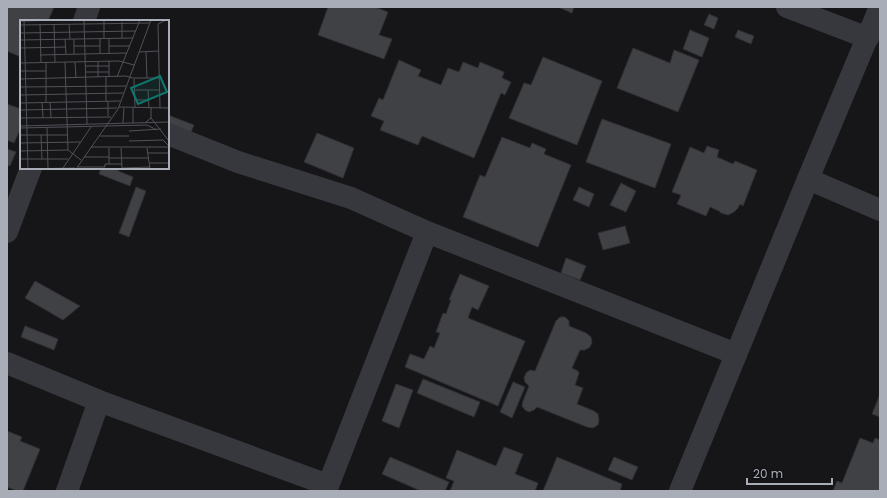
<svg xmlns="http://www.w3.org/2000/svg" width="887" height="498" viewBox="0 0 887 498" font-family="Poppins,sans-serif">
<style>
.building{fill:#404145;stroke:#303034}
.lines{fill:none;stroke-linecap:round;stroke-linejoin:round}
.minor{stroke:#37383d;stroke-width:22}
.inset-road{fill:none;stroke:#505258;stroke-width:1}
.view{fill:#0f766e;fill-opacity:0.15;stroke:#0f766e;stroke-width:2}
.inset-edge{fill:none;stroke:#a8adb8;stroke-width:2}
</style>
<rect width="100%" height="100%" fill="#161618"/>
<!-- building -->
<g class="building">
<polygon points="7,7 54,7 48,21 21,21 21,57 7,51"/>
<polygon points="328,7 375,7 388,12 379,35 392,39 384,59 318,35"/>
<polygon points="558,7 574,7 572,13"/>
<polygon points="709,14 718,18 714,29 704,25"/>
<polygon points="690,30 709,38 702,57 683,49"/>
<polygon points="738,30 754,36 751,44 735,37"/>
<polygon points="633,48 670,63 674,50 699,60 678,112 617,88"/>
<polygon points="543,57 602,81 577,145 509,118 524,83 531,85"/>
<polygon points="399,60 421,70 418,76 441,85 448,68 459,72 463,62 478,68 480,62 504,72 502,78 511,82 505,95 501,93 474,158 422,136 418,145 380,130 384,121 371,116 379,98 383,100"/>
<polygon points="7,104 21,109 21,127 14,143 7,140"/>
<polygon points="168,115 194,125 190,134 168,125"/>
<polygon points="602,119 671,144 655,188 586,162"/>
<polygon points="317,133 354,148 343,178 304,162"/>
<polygon points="502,137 530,148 532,143 546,149 544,154 571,165 538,247 463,217 480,175 485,177"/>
<polygon points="707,146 719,150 717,157 733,164 735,161 757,170 743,206 740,204 738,208 734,212 728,215 721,213 719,211 710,207 706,216 677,204 681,195 672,192 690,147 704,153"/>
<polygon points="7,149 16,152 10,166 7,165"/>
<polygon points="101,168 119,168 118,171 133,177 130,186 99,174"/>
<polygon points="621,183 636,191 626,212 610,205"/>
<polygon points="136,187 146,191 129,237 119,233"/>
<polygon points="579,187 594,194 589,207 573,200"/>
<polygon points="625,226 630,243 603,250 598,233"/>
<polygon points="566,258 586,266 580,280 561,273"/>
<polygon points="460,274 489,286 478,310 472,307 468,318 525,341 498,406 405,367 410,354 424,359 430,346 434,348 440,333 436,332 443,313 446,314 451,300 449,300"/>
<polygon points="35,281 80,306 63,320 25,298"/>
<polygon points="560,317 565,317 569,321 569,326 586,333 591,337 592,342 590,347 585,350 580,350 572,368 578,371 579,373 575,385 583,388 577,404 594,411 598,414 599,420 598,425 593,428 587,427 537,407 534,410 529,412 525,410 522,406 523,401 529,386 525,382 524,378 526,373 530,370 535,371 556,321"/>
<polygon points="25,326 58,339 54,350 21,337"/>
<polygon points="423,379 480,402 474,417 417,393"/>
<polygon points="513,382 525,387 512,418 500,412"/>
<polygon points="396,384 413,390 399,428 382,421"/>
<polygon points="880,394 880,417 872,414"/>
<polygon points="7,431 22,437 20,441 40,449 23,491 17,491 7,487"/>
<polygon points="860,438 873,443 875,438 880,440 880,491 833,491 837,481 842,483"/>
<polygon points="504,447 523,454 515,474 538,483 535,491 450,491 454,481 446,478 457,450 496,466"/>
<polygon points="390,457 449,482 445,491 421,491 382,474"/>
<polygon points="557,457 622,484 620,491 543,491"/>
<polygon points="614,457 638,467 632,480 608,470"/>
</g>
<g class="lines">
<!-- minor -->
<g class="minor">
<polyline points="787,7 868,38"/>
<polyline points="84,21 89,7"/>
<polyline points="168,134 238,162 351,198 427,232 736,354"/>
<polyline points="808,179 880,210"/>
<polyline points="7,232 31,168"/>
<polyline points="7,363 99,401 328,485"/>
<polyline points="67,491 99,401"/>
<polyline points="326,491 427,232"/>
<polyline points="680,491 808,179 880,7"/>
</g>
</g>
<!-- overview -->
<g transform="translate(20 20)">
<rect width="149" height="149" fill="#161618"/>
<path class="inset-road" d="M 4,0 L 8,149M 64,0 L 67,104M 84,0 L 84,18M 0,1 L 43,0M 102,2 L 102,18M 20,4 L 21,43M 34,4 L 35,42M 49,4 L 50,19M 0,5 L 130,3M 0,13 L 116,11M 89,18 L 89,33M 45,19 L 46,34M 54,19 L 54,34M 80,19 L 80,33M 0,20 L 113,18M 54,26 L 80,26M 89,26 L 110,26M 0,28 L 45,27M 119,32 L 139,31M 126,32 L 127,58M 20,35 L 107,33M 89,41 L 89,57M 26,42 L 26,82M 55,42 L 56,58M 78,42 L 78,57M 0,43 L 99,41 L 114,45M 65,46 L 89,46M 0,51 L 26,51M 66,52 L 89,52M 86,57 L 86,81M 97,57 L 120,0M 112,58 L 140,58M 0,59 L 106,56 L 112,58M 114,59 L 115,88M 0,67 L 106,66M 114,70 L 140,70M 128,70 L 129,88M 0,75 L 103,73M 115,80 L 128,80M 22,82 L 23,97M 30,82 L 31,97M 0,83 L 100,81M 99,87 L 149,88M 113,88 L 113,103M 140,88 L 138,4 L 146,0M 0,90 L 97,88M 88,96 L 88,81M 0,98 L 91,97M 131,98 L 149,121M 126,102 L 131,98 L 131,88M 103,103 L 104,88M 0,106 L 149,102M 27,107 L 28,149M 0,108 L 127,105 L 137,110M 109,111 L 141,109M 0,115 L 47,115M 21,115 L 22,139M 80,116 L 109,116M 109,121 L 143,120 L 149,126M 0,123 L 60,122M 71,127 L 149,127M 89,128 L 89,144M 101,128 L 102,148M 127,128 L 130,149M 48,130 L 61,140M 0,131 L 48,130 L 45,42M 127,133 L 149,133M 64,137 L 89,137M 89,138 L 129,138M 0,139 L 48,139M 130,143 L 149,143M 58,147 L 85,147M 85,147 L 85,144 L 102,144M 43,148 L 71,107M 102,148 L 130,147M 0,149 L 55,148M 56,149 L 98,89 L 131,0"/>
<path class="view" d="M 140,56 L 147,72 L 118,84 L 111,68 Z"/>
<rect width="149" height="149" class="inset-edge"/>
</g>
<!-- border -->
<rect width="887" height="498" fill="none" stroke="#a8adb8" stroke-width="16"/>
<!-- scale -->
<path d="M747 478v6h85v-6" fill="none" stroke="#a8adb8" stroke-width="2"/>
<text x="753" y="478" font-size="12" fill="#a8adb8" stroke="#111113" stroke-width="3" paint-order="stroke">20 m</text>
</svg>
